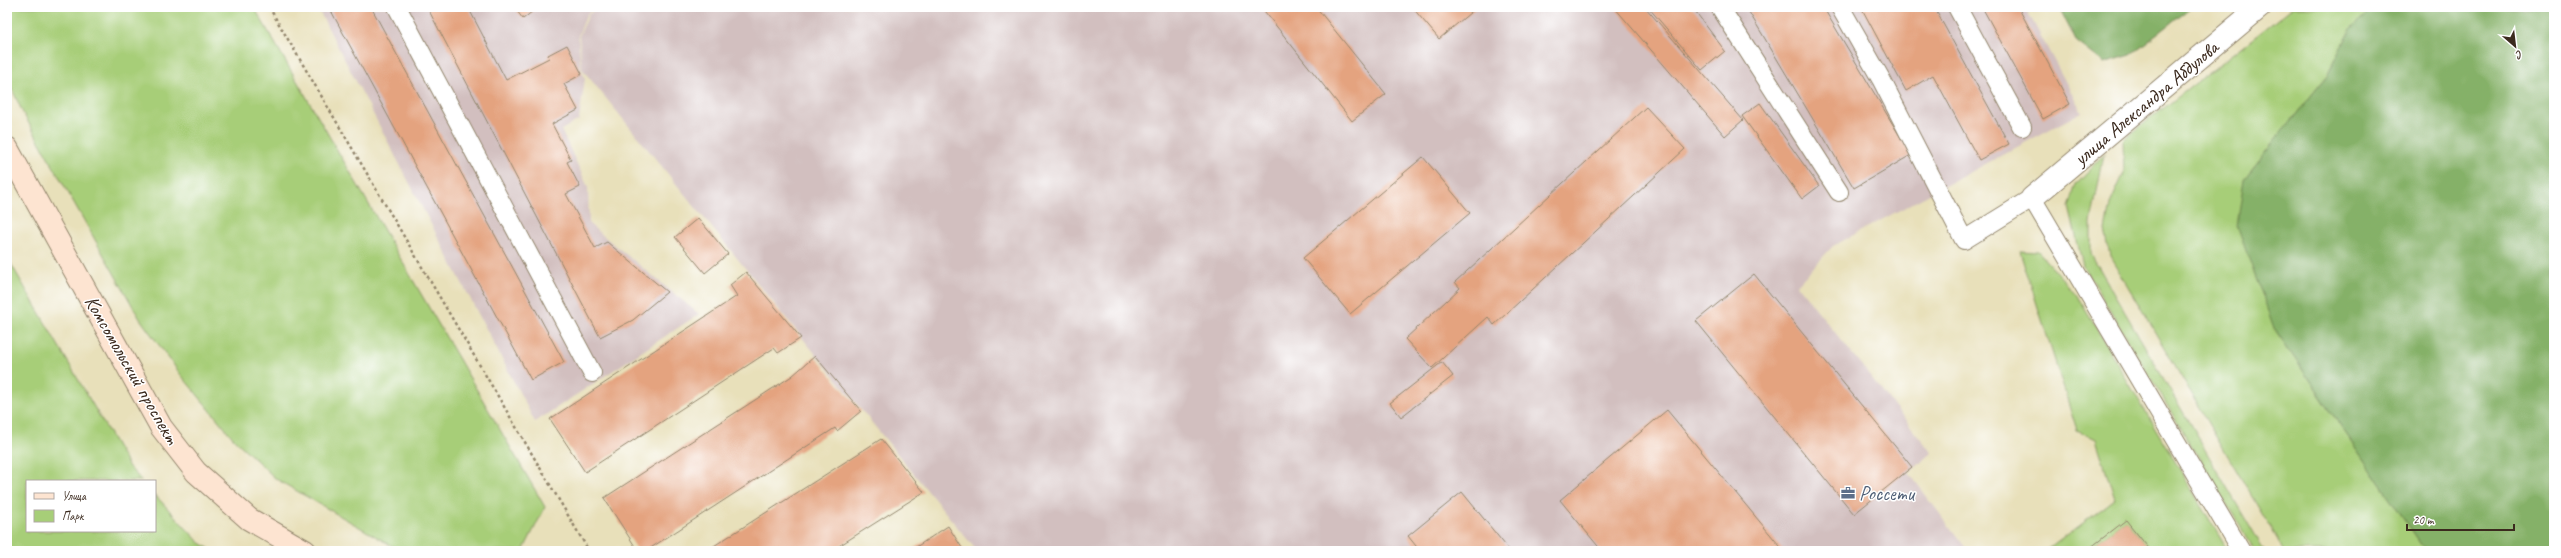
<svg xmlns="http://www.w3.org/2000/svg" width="2561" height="558" viewBox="0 0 2561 558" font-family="Caveat,sans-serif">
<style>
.industrial{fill:#d2bfbf}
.green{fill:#a7ce78;stroke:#717c4b}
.forest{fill:#85b168;stroke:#606e43}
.building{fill:#e4a37f}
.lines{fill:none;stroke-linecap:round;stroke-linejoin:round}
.lane-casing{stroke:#92856c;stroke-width:20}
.street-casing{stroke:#92856c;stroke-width:24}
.secondary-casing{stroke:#92856c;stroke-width:24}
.path{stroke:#92856c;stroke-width:2.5;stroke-dasharray:3 3;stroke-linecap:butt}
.lane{stroke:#fff;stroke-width:18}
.street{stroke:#fff;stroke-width:22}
.secondary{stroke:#fde4d1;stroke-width:22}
.labels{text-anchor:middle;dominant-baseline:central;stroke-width:3;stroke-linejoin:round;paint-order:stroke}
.street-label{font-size:20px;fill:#3b2a1e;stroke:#fff}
.service-label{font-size:20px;fill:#4e5e75;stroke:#fff;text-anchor:start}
</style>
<rect width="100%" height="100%" fill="#fff"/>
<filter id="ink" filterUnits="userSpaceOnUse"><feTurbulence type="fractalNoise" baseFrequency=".025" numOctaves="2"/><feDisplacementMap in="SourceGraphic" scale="8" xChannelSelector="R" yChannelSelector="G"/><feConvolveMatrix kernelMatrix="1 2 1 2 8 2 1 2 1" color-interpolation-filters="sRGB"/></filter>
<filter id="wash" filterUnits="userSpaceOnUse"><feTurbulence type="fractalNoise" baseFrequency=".012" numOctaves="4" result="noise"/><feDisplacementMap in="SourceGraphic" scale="16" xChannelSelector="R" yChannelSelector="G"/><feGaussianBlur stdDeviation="0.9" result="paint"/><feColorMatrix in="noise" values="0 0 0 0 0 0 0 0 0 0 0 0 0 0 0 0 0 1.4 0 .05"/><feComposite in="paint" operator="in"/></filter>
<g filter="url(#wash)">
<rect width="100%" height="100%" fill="#e8e0ba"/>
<!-- industrial -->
<g class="industrial">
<polygon points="317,7 596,7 587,14 578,36 581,69 585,78 579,120 561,130 588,187 589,224 699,314 535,422"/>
<polygon points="598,7 2025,7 2082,112 1833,246 1797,285 1932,453 1909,473 1968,551 977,551 582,69 579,36 589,14"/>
</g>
<!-- green -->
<g class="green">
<polygon points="7,7 254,7 545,507 523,551 401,551 276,479 234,439 181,375 140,319 23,113 7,78"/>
<polygon points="2293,7 2374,7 2351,29 2327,76 2244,179 2274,328 2426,551 2284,551 2110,256 2105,230 2110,204 2124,173 2123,140"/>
<polygon points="2104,154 2091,223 2091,254 2264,551 2255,551 2083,266 2069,207 2076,184"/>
<polygon points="2020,251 2038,252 2076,294 2228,551 2151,551 2126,520 2086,551 2046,551 2115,499 2096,439 2077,430"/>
<polygon points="7,257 129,467 142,481 27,481 27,531 155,531 155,495 199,542 213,551 7,551"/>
</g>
<!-- forest -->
<g class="forest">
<polygon points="2059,7 2192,7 2131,55 2104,63 2076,41"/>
<polygon points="2374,7 2554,7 2554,551 2426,551 2274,328 2237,226 2244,179 2327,76 2351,29"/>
</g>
<g id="blocks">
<!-- building -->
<g class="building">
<polygon points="329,7 371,7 564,362 531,380"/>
<polygon points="427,7 468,7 506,80 549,58 548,55 567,45 582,74 564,84 578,110 552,124 571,160 567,162 580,187 566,194 595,248 607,242 667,292 633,320 600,337"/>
<polygon points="514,7 538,7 523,19"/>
<polygon points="1261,7 1316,7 1386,94 1352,121"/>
<polygon points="1412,7 1477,7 1439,39"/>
<polygon points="1614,7 1645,7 1743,120 1725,136"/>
<polygon points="1648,7 1692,7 1725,51 1702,70"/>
<polygon points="1746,7 1823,7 1911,155 1854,188"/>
<polygon points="1861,7 1934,7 2009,144 1979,160 1933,75 1906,91"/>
<polygon points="1982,7 2018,7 2070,104 2043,119"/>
<polygon points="1760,103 1819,186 1802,199 1742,116"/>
<polygon points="1646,107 1685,149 1494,325 1488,317 1432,368 1405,339 1460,288 1455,282"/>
<polygon points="1423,157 1470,213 1350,314 1303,258"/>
<polygon points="698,218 728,254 705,273 675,237"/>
<polygon points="746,272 801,338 778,353 774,348 585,472 550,419 737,296 730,285"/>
<polygon points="1754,274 1912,467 1854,514 1696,321"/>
<polygon points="815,356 861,411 837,431 835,428 646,551 638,551 604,498 792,376"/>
<polygon points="1442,362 1453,376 1401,417 1390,403"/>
<polygon points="1667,410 1784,551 1602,551 1560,500"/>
<polygon points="881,439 924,492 831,551 706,551"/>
<polygon points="1462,492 1510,551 1420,551 1408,536"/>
<polygon points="2126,520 2151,551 2086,551"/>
<polygon points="948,526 964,551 910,551"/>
</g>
</g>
</g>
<g filter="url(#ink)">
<use href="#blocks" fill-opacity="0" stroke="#92856c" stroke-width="1"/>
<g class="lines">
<defs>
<g id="lane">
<polyline points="397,7 592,373"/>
<polyline points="1720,7 1839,192"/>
<polyline points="1840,7 1881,79 1964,240 2032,198 2241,551"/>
<polyline points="1957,7 2022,127"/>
</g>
<polyline id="street" points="2032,198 2260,7"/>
<polyline id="secondary" points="7,148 161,427 196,472 249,519 305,551"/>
</defs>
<!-- lane casing -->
<use href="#lane" class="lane-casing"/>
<!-- street casing -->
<use href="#street" class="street-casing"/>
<!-- secondary casing -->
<use href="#secondary" class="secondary-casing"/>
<!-- path -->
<polyline class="path" points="269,7 589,551"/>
<!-- lane -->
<use href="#lane" class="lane"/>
<!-- street -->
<use href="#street" class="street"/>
<!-- secondary -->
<use href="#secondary" class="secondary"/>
</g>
</g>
<!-- icons -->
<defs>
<symbol id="office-bare" viewBox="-9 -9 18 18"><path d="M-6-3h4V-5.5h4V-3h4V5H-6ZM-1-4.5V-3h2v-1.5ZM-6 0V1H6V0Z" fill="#5c6f8a" stroke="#fff" stroke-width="2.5" paint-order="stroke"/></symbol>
</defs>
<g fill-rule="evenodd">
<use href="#office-bare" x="1838" y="483" width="20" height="20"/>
</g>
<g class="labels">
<!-- street labels -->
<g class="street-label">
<text transform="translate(2146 103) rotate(-40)">улица Александра Абдулова</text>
<text transform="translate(132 370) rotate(60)">Комсомольский проспект</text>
</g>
<!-- service labels -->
<g class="service-label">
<text x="1859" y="493">Россети</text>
</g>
</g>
<!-- margin -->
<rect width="2561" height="558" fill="none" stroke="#fff" stroke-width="24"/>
<!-- legend -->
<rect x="26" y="480" width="130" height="52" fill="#ffffff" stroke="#b1aaa5"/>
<rect x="34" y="493" width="20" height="6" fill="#fde4d1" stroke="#b1aaa5"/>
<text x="62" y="500" font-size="12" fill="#3b2a1e">Улица</text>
<rect x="34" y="510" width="20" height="12" fill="#a7ce78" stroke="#b1aaa5"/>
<text x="62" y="520" font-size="12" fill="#3b2a1e">Парк</text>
<!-- north arrow -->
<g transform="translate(2515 46) rotate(152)" stroke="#ffffff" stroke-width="3" paint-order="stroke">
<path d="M0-3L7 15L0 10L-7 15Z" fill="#3b2a1e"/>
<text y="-6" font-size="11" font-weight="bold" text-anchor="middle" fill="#3b2a1e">С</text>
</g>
<!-- scale -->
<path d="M2407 524v6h107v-6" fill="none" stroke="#3b2a1e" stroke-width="2"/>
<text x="2413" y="524" font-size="12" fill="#3b2a1e" stroke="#ffffff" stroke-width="3" paint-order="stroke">20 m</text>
</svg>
